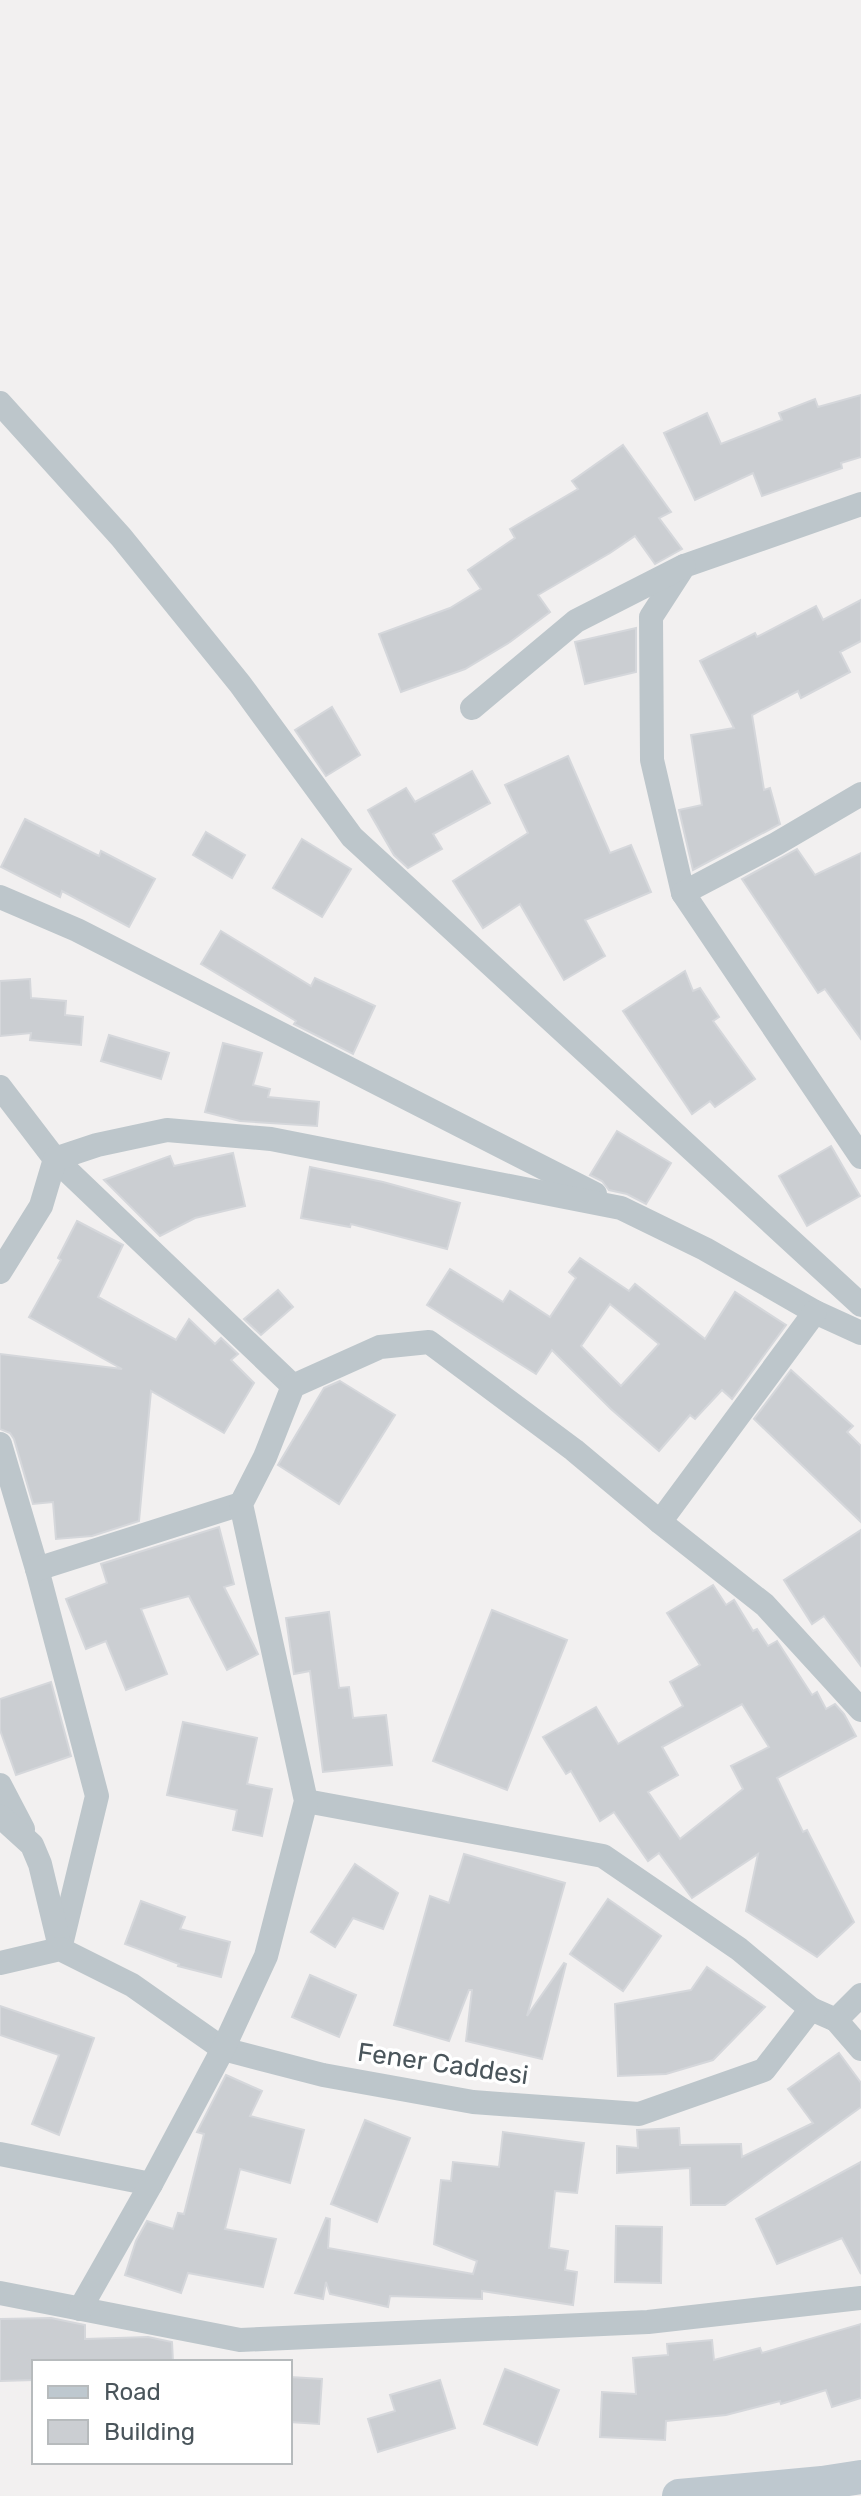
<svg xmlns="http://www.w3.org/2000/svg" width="861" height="2496" viewBox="0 0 861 2496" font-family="Rubik,sans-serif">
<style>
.building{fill:#cbced2;stroke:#d5d7db;stroke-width:2;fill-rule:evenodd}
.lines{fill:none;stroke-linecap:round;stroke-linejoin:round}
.street{stroke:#bdc6cb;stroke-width:24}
.secondary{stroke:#bec8cf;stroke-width:34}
.labels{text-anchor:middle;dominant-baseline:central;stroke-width:7;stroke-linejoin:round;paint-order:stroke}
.street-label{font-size:26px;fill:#4a555b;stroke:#fff}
</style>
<rect width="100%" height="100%" fill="#f2f0f0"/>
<!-- building -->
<g class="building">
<polygon points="861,395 861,457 841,463 842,468 762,496 753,473 695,500 664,433 707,413 721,444 782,420 779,413 815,399 818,407"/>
<polygon points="623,445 671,512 659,518 682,549 655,564 635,536 610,553 538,595 550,612 510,642 465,669 401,692 379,634 450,608 481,589 468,570 515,538 510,529 578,489 572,481"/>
<polygon points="861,600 861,641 840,652 850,672 801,698 798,691 752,715 764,790 770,788 780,824 693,870 679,810 702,805 691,735 734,728 700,661 755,633 757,637 816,606 823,620"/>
<polygon points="636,628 636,672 585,684 575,642"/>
<polygon points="332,707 360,755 326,776 295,730"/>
<polygon points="568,756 610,853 631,845 651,892 585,920 605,956 564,980 520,904 483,928 453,881 528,833 505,785"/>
<polygon points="472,771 490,803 433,834 442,849 408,868 394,855 368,810 406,788 415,802"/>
<polygon points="25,819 99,856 101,851 155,879 129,927 62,891 60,897 1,867"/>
<polygon points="206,832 245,855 232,878 193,855"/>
<polygon points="302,839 351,869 322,917 273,888"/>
<polygon points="797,849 815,875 861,853 861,1039 825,989 818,993 742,879"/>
<polygon points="221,931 311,986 315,978 375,1006 353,1054 294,1024 296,1021 201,964"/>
<polygon points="685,971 693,991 700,988 719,1017 713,1021 755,1079 715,1107 710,1101 692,1114 623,1011"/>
<polygon points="30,979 31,998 66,1001 65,1015 83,1017 81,1045 30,1040 31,1033 0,1036 0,981"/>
<polygon points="109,1035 169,1053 161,1079 101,1061"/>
<polygon points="223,1043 262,1053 253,1085 270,1089 268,1097 319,1102 317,1126 240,1121 205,1112"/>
<polygon points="617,1131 671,1163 646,1204 627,1194 609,1190 602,1181 590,1175"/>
<polygon points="831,1146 860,1196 807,1226 779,1176"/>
<polygon points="233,1153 245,1206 195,1218 160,1236 104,1180 170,1156 174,1166"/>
<polygon points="310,1167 383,1182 460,1203 447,1249 351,1224 350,1227 301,1218"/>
<polygon points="77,1221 123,1245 98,1297 176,1340 189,1319 215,1344 221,1338 238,1354 231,1360 254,1383 224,1433 151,1391 139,1521 92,1536 56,1539 53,1502 33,1504 14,1439 10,1433 0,1429 0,1354 122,1369 29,1317 61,1260 58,1258"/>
<path d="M 580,1258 L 629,1291 L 635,1284 L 705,1339 L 735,1292 L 786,1325 L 732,1399 L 722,1390 L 695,1419 L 690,1415 L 659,1451 L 611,1409 L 552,1350 L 536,1374 L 427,1305 L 450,1269 L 503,1302 L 510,1291 L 550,1317 L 576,1278 L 569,1272 ZM 610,1304 L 659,1344 L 621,1386 L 581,1346 Z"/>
<polygon points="278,1290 293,1307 261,1335 244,1319"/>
<polygon points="791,1370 853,1426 847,1432 861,1446 861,1522 754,1419"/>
<polygon points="340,1381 395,1415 339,1504 278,1465 324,1388"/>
<polygon points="219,1527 234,1584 224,1587 258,1654 227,1670 189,1596 141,1609 167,1674 126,1690 106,1641 86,1649 66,1599 107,1583 101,1564"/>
<polygon points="861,1530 861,1666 824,1616 812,1624 784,1580"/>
<path d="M 713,1585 L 726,1605 L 734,1600 L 753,1631 L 757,1629 L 768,1646 L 777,1641 L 812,1695 L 817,1692 L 826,1709 L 835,1704 L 844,1714 L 856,1736 L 777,1778 L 803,1832 L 807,1830 L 854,1922 L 817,1957 L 746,1911 L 758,1854 L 692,1898 L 659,1853 L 648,1861 L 614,1812 L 600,1821 L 571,1771 L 566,1774 L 543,1737 L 596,1707 L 618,1744 L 683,1706 L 670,1682 L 700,1665 L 667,1613 ZM 742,1704 L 769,1747 L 731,1766 L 743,1789 L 680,1839 L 648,1792 L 678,1775 L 662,1747 Z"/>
<polygon points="492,1610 567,1640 507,1790 433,1761"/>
<polygon points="329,1612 339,1688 349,1687 353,1718 386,1715 392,1765 323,1772 310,1671 294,1674 286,1618"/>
<polygon points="51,1682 71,1756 16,1775 0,1730 0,1699"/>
<polygon points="183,1722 257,1738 247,1784 272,1789 262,1836 233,1830 237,1810 167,1795"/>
<polygon points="464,1854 565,1883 527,2016 564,1963 566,1964 542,2059 466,2041 472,1990 469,1990 449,2041 394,2025 430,1896 449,1903"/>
<polygon points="355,1864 398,1893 383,1929 353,1918 335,1947 311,1932"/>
<polygon points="608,1899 661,1936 623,1991 570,1954"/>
<polygon points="141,1901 185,1917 180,1929 230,1942 221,1977 178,1966 179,1964 125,1944"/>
<polygon points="707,1967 765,2007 713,2060 666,2074 618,2076 615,2004 691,1990"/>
<polygon points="310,1975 356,1995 339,2037 292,2017"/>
<polygon points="0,2006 94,2038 59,2135 32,2124 59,2055 0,2035"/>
<polygon points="839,2053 861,2083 861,2107 725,2205 691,2205 690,2168 617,2173 617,2146 638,2148 637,2130 679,2128 680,2145 741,2144 742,2157 813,2123 788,2089"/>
<polygon points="226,2075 262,2091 250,2116 304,2130 290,2183 240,2169 225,2229 276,2239 263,2287 188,2273 181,2293 125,2275 136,2241 147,2221 173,2229 178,2213 184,2214 204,2134 197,2132"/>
<polygon points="365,2120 410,2138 377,2222 331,2204"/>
<polygon points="503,2132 584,2143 577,2193 555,2191 549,2248 568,2251 565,2270 577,2272 573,2305 482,2291 482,2299 390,2296 388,2307 330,2294 326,2282 323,2299 295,2293 326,2218 330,2219 328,2248 473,2274 477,2261 434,2244 441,2180 451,2181 453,2162 499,2167"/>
<polygon points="861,2162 861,2274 842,2238 777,2264 756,2219"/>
<polygon points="616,2226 662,2227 661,2283 615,2282"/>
<polygon points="51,2318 85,2325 85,2339 148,2337 172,2342 173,2362 34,2362 34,2380 0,2381 0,2319"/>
<polygon points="861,2324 861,2398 832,2407 826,2390 781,2404 780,2401 726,2415 666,2421 665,2440 600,2437 602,2392 636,2394 633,2358 668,2355 667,2344 712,2340 714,2360 760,2348 762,2353"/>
<polygon points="505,2369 559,2390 537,2445 484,2424"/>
<polygon points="290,2377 322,2379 319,2424 290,2422"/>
<polygon points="440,2380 455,2428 378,2452 368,2419 395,2411 390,2395"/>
</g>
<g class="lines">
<!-- street -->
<g class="street">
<polyline points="0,403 121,537 240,684 352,837 861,1305"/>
<polyline points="861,504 684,566 651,617 652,760 683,893 861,1157"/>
<polyline points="472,708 576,621 684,566"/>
<polyline points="683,893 776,844 861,794"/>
<polyline points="0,897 77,930 595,1194"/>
<polyline points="0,1087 55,1159 293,1386"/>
<polyline points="0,1272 41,1206 55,1159 97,1145 167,1130 271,1139 621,1208 705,1249 815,1312 861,1333"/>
<polyline points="0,1444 37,1569 97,1796 60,1949"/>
<polyline points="660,1522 815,1312"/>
<polyline points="37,1569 241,1504"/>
<polyline points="0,1785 23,1829"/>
<polyline points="306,1801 603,1856 739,1949 811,2009"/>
<polyline points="0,1816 32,1845 40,1864 59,1943"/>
<polyline points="0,1963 60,1949 132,1985 223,2049 323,2075 473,2102 639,2114 764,2070 811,2009 836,2020 861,1995"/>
<polyline points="836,2020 861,2049"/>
<polyline points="0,2154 151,2184"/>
<polyline points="0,2293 240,2340 648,2322 861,2298"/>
<polyline points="80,2309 151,2184 223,2049 266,1956 306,1801 241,1504 265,1457 293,1386 380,1347 429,1342 574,1450 660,1522 765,1605 861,1710"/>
</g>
<!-- secondary -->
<polyline class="secondary" points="679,2496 822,2483 861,2477"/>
</g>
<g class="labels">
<!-- street labels -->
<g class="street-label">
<text transform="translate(443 2064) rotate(8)">Fener Caddesi</text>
</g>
</g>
<!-- legend -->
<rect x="32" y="2360" width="260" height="104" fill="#ffffff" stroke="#b7bbbd" stroke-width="2"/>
<rect x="48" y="2386" width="40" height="12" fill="#bec8cf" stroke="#b7bbbd" stroke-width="2"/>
<text x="104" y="2400" font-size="24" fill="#4a555b">Road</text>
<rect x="48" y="2420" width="40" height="24" fill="#cbced2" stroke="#b7bbbd" stroke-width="2"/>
<text x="104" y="2440" font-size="24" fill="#4a555b">Building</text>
</svg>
